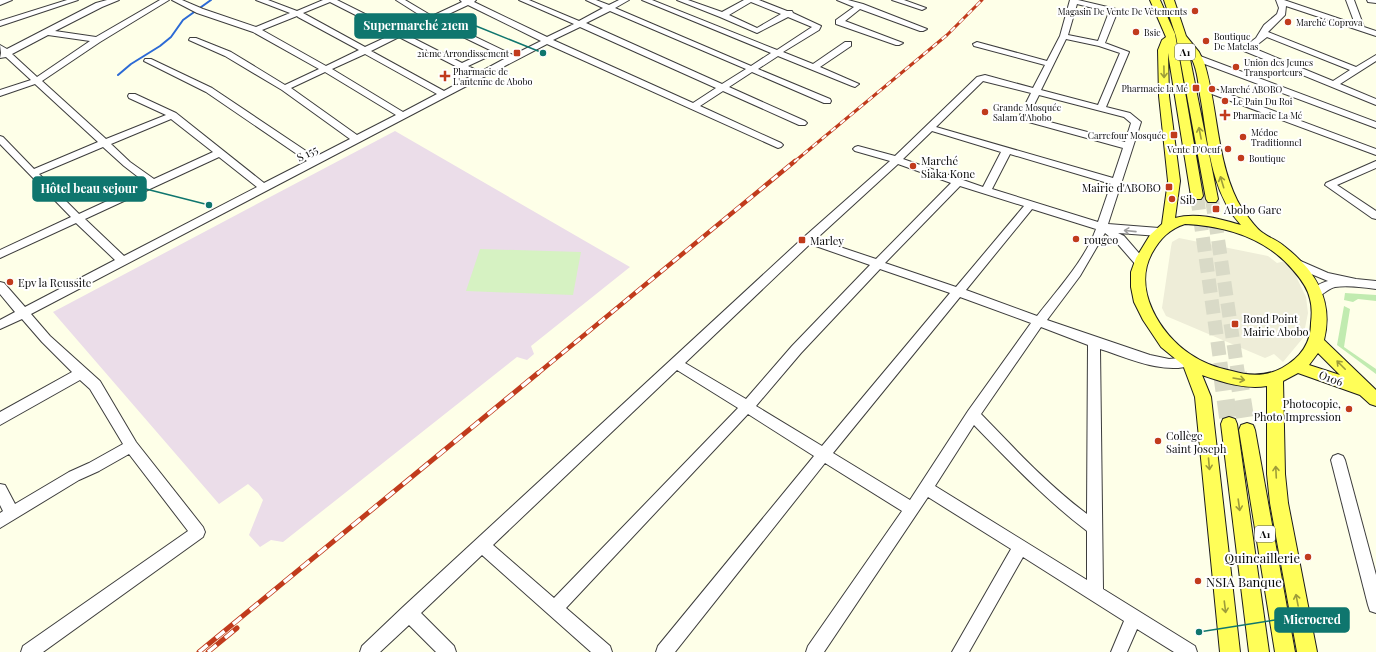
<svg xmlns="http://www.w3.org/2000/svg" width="1376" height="652" viewBox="0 0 1376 652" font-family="'Playfair Display',serif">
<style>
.industrial{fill:#ebdde9}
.green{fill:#c1ebb0}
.pitch{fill:#d6f2c2}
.plaza{fill:#eeedd8}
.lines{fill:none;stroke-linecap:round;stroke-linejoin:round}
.stream{stroke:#2c6ad5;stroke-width:2}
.major-tunnel-far1{stroke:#d9dac7;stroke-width:14;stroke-dasharray:14 7;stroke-linecap:butt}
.major-tunnel{stroke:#d9dac7;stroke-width:18;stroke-dasharray:18 9;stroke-linecap:butt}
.minor-casing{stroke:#3d3d3d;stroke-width:2}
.major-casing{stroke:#1b1b1b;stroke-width:2}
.minor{fill:#fff;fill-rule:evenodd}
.major{fill:#fffe58;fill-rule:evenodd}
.rail-far2-casing{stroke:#c13b1c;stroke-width:3}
.rail-far1-casing{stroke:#c13b1c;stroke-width:4.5}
.rail-casing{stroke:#c13b1c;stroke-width:5}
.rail-far2{stroke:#fff;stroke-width:2;stroke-dasharray:6;stroke-linecap:butt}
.rail-far1{stroke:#fff;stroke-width:3;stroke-dasharray:8;stroke-linecap:butt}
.rail{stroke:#fff;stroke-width:3.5;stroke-dasharray:11;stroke-linecap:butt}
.oneway{stroke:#9d9c39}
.oneway2{stroke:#9d9d9d}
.poi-dot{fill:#c13b1c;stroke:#fff;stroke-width:1.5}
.labels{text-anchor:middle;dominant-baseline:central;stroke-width:4;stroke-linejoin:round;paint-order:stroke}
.far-poi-label{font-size:9px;fill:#0a0a0a;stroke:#fff;text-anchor:start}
.shield{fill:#fff;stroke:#545454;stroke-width:1}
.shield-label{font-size:10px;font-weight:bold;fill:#0a0a0a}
.street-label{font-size:11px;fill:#0a0a0a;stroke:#fff}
.poi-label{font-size:11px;fill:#0a0a0a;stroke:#fff;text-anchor:start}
.near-poi-label{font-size:13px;fill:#0a0a0a;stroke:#fff;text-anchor:end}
.leader{fill:none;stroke:#0f766e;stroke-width:1.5}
.callout-dot{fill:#0f766e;stroke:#fff;stroke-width:1.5}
.callout{fill:#0f766e;stroke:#0f766e;stroke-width:1.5}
.callout-label{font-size:12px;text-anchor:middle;font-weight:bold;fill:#fff}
</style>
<rect width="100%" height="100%" fill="#feffe8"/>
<!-- industrial -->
<polygon class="industrial" points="395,131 630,267 531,346 534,354 527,360 517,357 283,542 271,540 260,547 249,535 263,500 258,493 248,484 219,504 53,312"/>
<!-- green -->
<g class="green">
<polygon points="1345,293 1376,295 1376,301 1358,299 1353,302 1344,300"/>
<polygon points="1344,306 1350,309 1344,347 1376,369 1376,374 1337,345"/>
</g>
<!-- pitch -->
<polygon class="pitch" points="480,249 581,252 573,295 466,291"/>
<!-- plaza -->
<polygon class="plaza" points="1179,238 1268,256 1277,263 1285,261 1293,270 1306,297 1308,313 1303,338 1283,362 1274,354 1265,358 1166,316 1162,308 1171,247 1172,242"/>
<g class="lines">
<!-- stream -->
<polyline class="stream" points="118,75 131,64 160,46 171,37 183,20 211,0"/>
<!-- major-tunnel-far1 -->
<g class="major-tunnel-far1">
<polyline points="1197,196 1222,374"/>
<polyline points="1212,199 1238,374"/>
</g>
<!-- major-tunnel -->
<g class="major-tunnel">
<polyline points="1222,373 1229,424"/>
<polyline points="1238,373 1247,430"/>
</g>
<defs>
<g id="minor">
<polygon points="0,0 12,0 0,5"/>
<polygon points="67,0 78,0 0,26 0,21"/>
<path d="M 107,0 L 119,0 L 102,7 L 55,31 L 96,37 L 160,0 L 169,0 L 100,42 L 42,81 L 106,139 L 166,115 L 129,98 L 128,96 L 129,94 L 135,94 L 176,113 L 264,183 L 307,161 L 206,92 L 144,61 L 145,59 L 151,59 L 212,88 L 315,157 L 350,139 L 282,90 L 225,56 L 189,40 L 190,38 L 196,38 L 231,52 L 285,85 L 319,69 L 253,32 L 197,13 L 172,0 L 182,0 L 203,9 L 256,27 L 290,13 L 256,0 L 268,0 L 297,11 L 323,0 L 337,0 L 399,31 L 426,19 L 396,0 L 405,0 L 432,16 L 462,2 L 460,0 L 476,0 L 474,2 L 547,37 L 574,24 L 519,0 L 529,0 L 579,21 L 603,8 L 586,0 L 596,0 L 609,5 L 619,0 L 629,0 L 615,8 L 751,66 L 771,53 L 642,0 L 652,0 L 777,50 L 812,27 L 788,17 L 757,33 L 720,17 L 677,0 L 688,0 L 722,12 L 744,0 L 759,0 L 787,11 L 792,11 L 793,13 L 821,26 L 819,30 L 783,52 L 813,64 L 845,42 L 851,42 L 851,46 L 820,67 L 859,84 L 855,87 L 852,86 L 778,56 L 758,69 L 830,99 L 831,101 L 830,103 L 824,103 L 752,72 L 729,87 L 805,121 L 807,123 L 805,125 L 799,125 L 723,91 L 700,106 L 781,143 L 783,145 L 781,147 L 778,148 L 547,44 L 31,314 L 50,336 L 100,381 L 136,442 L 203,527 L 205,532 L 203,537 L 43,652 L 21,652 L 23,646 L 188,531 L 129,454 L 99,471 L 79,480 L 0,528 L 0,513 L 3,511 L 0,505 L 0,484 L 5,485 L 15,504 L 69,472 L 89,463 L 123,444 L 90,389 L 80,380 L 0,425 L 0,412 L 72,372 L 42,342 L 22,319 L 0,329 L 0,320 L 15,312 L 0,294 L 0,282 L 4,283 L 25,307 L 115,260 L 76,223 L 0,258 L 0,250 L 71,217 L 0,144 L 0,136 L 3,137 L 34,169 L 98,142 L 35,84 L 0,96 L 0,90 L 31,80 L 6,57 L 0,58 L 1,53 L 0,45 L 7,49 L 96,3 ZM 330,2 L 393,34 L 365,47 L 303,13 ZM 751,2 L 781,14 L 757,28 L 729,15 ZM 468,5 L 541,41 L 513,55 L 438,19 ZM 610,11 L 746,69 L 722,84 L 586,23 ZM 297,16 L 298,17 L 359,50 L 326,66 L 262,30 ZM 432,22 L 490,50 L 462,63 L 405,34 ZM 580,27 L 716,88 L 693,103 L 553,40 ZM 48,35 L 90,41 L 37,77 L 12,54 ZM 399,37 L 473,75 L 444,91 L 371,51 ZM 496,53 L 506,58 L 480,72 L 468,66 ZM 365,54 L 437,94 L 403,112 L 332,69 ZM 325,72 L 396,115 L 357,135 L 291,88 ZM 171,119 L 213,152 L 154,179 L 130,162 L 111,144 ZM 103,147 L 124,166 L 146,183 L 79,214 L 39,174 ZM 219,157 L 257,187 L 124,256 L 85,219 Z"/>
<polygon points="837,0 848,0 863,4 927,29 923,31 920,31 860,9 845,21 903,43 899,45 896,45 836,24 836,20 854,7"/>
<polygon points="892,0 904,0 926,8 922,10"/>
<path d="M 1070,0 L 1078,0 L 1116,9 L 1117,13 L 1105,43 L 1129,52 L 1106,107 L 1130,113 L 1141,122 L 1108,224 L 1159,228 L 1163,230 L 1164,232 L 1163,234 L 1159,236 L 1118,233 L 1124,236 L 1144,259 L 1146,262 L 1144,265 L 1136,265 L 1116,242 L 1105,233 L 1080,276 L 1047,320 L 1150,355 L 1169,359 L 1189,357 L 1193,359 L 1195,362 L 1193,365 C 1163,375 1129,358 1100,349 L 1103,589 L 1195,646 L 1197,652 L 1174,652 L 1137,629 L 1127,652 L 1111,652 L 1124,621 L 1023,557 L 969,652 L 952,652 L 1011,549 L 928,497 L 824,652 L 806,652 L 808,646 L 902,511 L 825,463 L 675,652 L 656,652 L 658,646 L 814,456 L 748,414 L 566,608 L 610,646 L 612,652 L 591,652 L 482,555 L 421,613 L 454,646 L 456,652 L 436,652 L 409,625 L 380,652 L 360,652 L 362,646 L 403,607 L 804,237 L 890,161 L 855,151 L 853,149 L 855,147 L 858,146 L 895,156 L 977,77 L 985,75 L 1033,88 L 1045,65 L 974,46 L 973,44 L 977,42 L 1047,61 L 1060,36 ZM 1077,4 L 1109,12 L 1098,41 L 1068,35 ZM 1066,39 L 1099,46 L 1120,53 L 1098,105 L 1041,90 ZM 983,81 L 1031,93 L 1020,115 L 1025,121 L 1123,148 L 1113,178 L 936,127 ZM 1039,95 L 1124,117 L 1131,123 L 1125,142 L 1031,117 L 1029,115 ZM 932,131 L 1001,152 L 983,187 L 903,159 ZM 1010,154 L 1111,184 L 1098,222 L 992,189 ZM 898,164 L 951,183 L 876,259 L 816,239 ZM 960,186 L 1024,206 L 956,287 L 885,263 ZM 1032,209 L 1096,229 C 1085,260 1057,290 1037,316 L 966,290 ZM 810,244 L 870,265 L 792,346 L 746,399 L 685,363 ZM 880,269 L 950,293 L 822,446 L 756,406 L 801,353 ZM 960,297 L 1031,323 L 968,411 L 910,500 L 833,453 ZM 1041,327 L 1088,345 L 1087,514 C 1048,485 1015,449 981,414 ZM 677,370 L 738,408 L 554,598 L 493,545 ZM 974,425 C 1011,463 1045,499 1087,531 L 1087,580 L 935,486 Z"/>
<path d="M 1276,0 L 1284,0 L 1355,24 L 1346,0 L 1354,0 L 1364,27 L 1376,31 L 1376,36 L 1286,6 L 1285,15 L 1268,32 L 1356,67 L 1376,55 L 1376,61 L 1340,84 L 1376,99 L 1376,105 L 1244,51 L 1244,47 L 1256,38 L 1264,25 L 1277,14 L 1279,8 ZM 1267,37 L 1350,70 L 1333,81 L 1253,48 Z"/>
<polygon points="1367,0 1376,0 1376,3 1368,2"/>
<polygon points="1194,56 1200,56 1376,122 1376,128 1194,60"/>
<polygon points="1204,85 1376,149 1376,155 1201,90 1200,88"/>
<polygon points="1376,161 1376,168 1337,185 1376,211 1376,219 1372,218 1325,185 1326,183"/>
<path d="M 1296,259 L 1328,273 L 1356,279 L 1376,281 L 1376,289 C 1362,287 1348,285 1335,287 C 1326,289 1321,299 1312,296 L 1310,293 C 1314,286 1321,283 1328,281 L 1292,266 L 1290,263 L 1292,260 Z"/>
<polygon points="1338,454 1343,456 1345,460 1376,575 1376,613 1370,611 1368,605 1331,460 1333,456"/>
</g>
<g id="major">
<path d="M 1150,0 L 1160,0 L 1175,34 L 1203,196 L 1201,199 L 1193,199 L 1191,196 L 1168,53 L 1169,96 L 1180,181 L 1175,218 C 1197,212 1220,219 1241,225 C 1209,190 1208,138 1200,95 C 1198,81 1197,66 1189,54 L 1218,199 L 1216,202 L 1208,202 L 1206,199 L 1176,36 L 1164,0 L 1174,0 L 1186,36 L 1199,52 L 1204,62 C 1218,107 1216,157 1237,200 C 1241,208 1256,229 1263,233 C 1270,238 1278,241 1284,246 C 1315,270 1334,300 1324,340 L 1376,390 L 1376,406 L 1370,404 L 1360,395 L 1298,373 L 1283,381 L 1285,474 L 1288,503 L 1317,652 L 1297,652 L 1270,503 L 1267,474 L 1267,386 C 1246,390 1222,382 1202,375 L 1211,397 L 1240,652 L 1220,652 L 1195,397 L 1183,365 L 1161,347 L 1143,320 L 1134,302 L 1131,287 L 1131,272 L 1136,258 L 1150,235 L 1162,224 L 1168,181 L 1159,96 L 1158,50 L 1162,40 L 1166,37 ZM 1185,224 C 1226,226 1266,238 1293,270 C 1300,278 1308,288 1310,299 C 1312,306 1312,315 1311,323 C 1311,344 1300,358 1282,368 C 1265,377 1249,376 1232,371 C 1217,368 1203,363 1190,354 C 1160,334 1132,289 1152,253 C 1160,239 1169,229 1185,224 ZM 1318,353 L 1340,375 L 1309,365 Z"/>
<polygon points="1229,417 1235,419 1237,424 1269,652 1249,652 1221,424 1223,419"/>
<polygon points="1247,423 1253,425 1255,430 1295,652 1275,652 1239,430 1241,425"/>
</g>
</defs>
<!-- minor casing -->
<use href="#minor" class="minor-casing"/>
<!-- major casing -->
<use href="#major" class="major-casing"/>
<!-- minor -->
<use href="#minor" class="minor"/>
<!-- major -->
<use href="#major" class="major"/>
<defs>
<polyline id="rail-far2" points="794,162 947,35 982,0"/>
<polyline id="rail-far1" points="537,374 795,161"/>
<g id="rail">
<polyline points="199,652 538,373"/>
<polyline points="208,652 237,628"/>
</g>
</defs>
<!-- rail-far2 casing -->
<use href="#rail-far2" class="rail-far2-casing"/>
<!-- rail-far1 casing -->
<use href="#rail-far1" class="rail-far1-casing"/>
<!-- rail casing -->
<use href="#rail" class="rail-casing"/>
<!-- rail-far2 -->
<use href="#rail-far2" class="rail-far2"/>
<!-- rail-far1 -->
<use href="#rail-far1" class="rail-far1"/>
<!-- rail -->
<use href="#rail" class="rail"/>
</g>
<!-- one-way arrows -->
<defs><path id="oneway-shaft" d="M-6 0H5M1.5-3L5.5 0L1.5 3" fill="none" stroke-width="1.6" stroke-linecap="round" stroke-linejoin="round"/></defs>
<g class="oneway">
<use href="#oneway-shaft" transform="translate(1164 72) rotate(89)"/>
<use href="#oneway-shaft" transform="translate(1200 133) rotate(-101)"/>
<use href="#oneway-shaft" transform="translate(1222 182) rotate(-107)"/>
<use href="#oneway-shaft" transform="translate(1341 365) rotate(-135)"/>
<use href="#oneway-shaft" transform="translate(1239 379) rotate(10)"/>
<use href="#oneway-shaft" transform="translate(1209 464) rotate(85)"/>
<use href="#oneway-shaft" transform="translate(1276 472) rotate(-93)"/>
<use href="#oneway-shaft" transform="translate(1239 505) rotate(82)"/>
<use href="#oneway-shaft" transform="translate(1297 600) rotate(-101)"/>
<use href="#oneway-shaft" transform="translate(1225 607) rotate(83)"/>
</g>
<use class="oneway2" href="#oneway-shaft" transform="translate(1130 231) rotate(-174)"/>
<!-- markers -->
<g class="poi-dot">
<circle cx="1195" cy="11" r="4"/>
<circle cx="1288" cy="22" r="4"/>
<circle cx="1136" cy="32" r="4"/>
<circle cx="1206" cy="41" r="4"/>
<rect x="513" y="49" width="8" height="8" rx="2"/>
<circle cx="1236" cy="67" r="4"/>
<path d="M443 70h4v4h4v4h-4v4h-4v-4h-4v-4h4z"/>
<rect x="1192" y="84" width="8" height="8" rx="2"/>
<circle cx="1212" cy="89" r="4"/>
<circle cx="1225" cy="101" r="4"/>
<circle cx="985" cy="112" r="4"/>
<path d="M1223 109h4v4h4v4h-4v4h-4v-4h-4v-4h4z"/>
<rect x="1170" y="131" width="8" height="8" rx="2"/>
<circle cx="1243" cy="137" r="4"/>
<circle cx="1228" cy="149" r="4"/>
<circle cx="1241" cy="158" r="4"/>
<circle cx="913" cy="166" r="4"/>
<rect x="1165" y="183" width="8" height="8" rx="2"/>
<circle cx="1172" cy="199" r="4"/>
<rect x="1212" y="205" width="8" height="8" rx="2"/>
<circle cx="1076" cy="239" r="4"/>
<rect x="798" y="236" width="8" height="8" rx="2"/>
<circle cx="10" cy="282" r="4"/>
<rect x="1231" y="320" width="8" height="8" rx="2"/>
<circle cx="1349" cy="409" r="4"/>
<circle cx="1158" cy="441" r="4"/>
<circle cx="1308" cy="557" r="4"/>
<circle cx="1198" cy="581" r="4"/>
</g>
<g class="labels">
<!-- far-poi labels -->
<g class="far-poi-label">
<text x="1187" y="11" text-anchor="end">Magasin De Vente De Vêtements</text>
<text x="1296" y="22">Marché Coprova</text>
<text x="1144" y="32">Bsic</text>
<text x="1214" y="36">Boutique<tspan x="1214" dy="10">De Matelas</tspan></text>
<text x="509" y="53" text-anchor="end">21ème Arrondissement</text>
<text x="1244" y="62">Union des Jeunes<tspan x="1244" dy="10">Transporteurs</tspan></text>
<text x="453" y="71">Pharmacie de<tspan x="453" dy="10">L'antenne de Abobo</tspan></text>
<text x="1188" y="88" text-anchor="end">Pharmacie la Mé</text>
<text x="1220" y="89">Marché ABOBO</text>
<text x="1233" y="101">Le Pain Du Roi</text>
<text x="993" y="107">Grande Mosquée<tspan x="993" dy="10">Salam d'Abobo</tspan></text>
<text x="1233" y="115">Pharmacie La Mé</text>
<text x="1251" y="132">Médoc<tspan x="1251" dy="10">Traditionnel</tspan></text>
<text x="1166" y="135" text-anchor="end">Carrefour Mosquée</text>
<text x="1220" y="149" text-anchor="end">Vente D'Oeuf</text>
<text x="1249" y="158">Boutique</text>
</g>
<!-- shield labels -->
<g class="shield">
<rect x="1175" y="44" width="20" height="16" rx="3"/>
<rect x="1255" y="526" width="20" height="16" rx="3"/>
</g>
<g class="shield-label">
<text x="1185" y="52">A1</text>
<text x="1265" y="534">A1</text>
</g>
<!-- street labels -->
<g class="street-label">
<text transform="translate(307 153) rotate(-27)">S 155</text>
<text transform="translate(1331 378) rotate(20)">O106</text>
</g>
<!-- poi labels -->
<g class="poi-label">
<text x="921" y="160">Marché<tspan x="921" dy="13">Siaka Kone</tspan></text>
<text x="1161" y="187" text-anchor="end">Mairie d'ABOBO</text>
<text x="1180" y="199">Sib</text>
<text x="1224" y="209">Abobo Gare</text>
<text x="1084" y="239">rougeo</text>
<text x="810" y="240">Marley</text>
<text x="18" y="282">Epv la Reussite</text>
<text x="1243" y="318">Rond Point<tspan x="1243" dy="13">Mairie Abobo</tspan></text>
<text x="1341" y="403" text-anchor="end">Photocopie,<tspan x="1341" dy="13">Photo Impression</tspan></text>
<text x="1166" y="435">Collège<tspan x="1166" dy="13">Saint Joseph</tspan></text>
</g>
<!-- near-poi labels -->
<g class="near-poi-label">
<text x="1300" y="557">Quincaillerie</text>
<text x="1206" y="581" text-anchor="start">NSIA Banque</text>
</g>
</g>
<!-- callouts -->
<path class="leader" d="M543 53L476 26M209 205L146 189M1199 632L1275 620"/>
<g class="callout-dot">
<circle cx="543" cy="53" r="4"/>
<circle cx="209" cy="205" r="4"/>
<circle cx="1199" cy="632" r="4"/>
</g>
<g class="callout">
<rect x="355" y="14" width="121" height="24" rx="4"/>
<rect x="33" y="177" width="113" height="24" rx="4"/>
<rect x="1275" y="608" width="74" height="24" rx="4"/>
</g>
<g class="callout-label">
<text x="416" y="30">Supermarché 21em</text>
<text x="89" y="193">Hôtel beau sejour</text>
<text x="1312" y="624">Microcred</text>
</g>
</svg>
